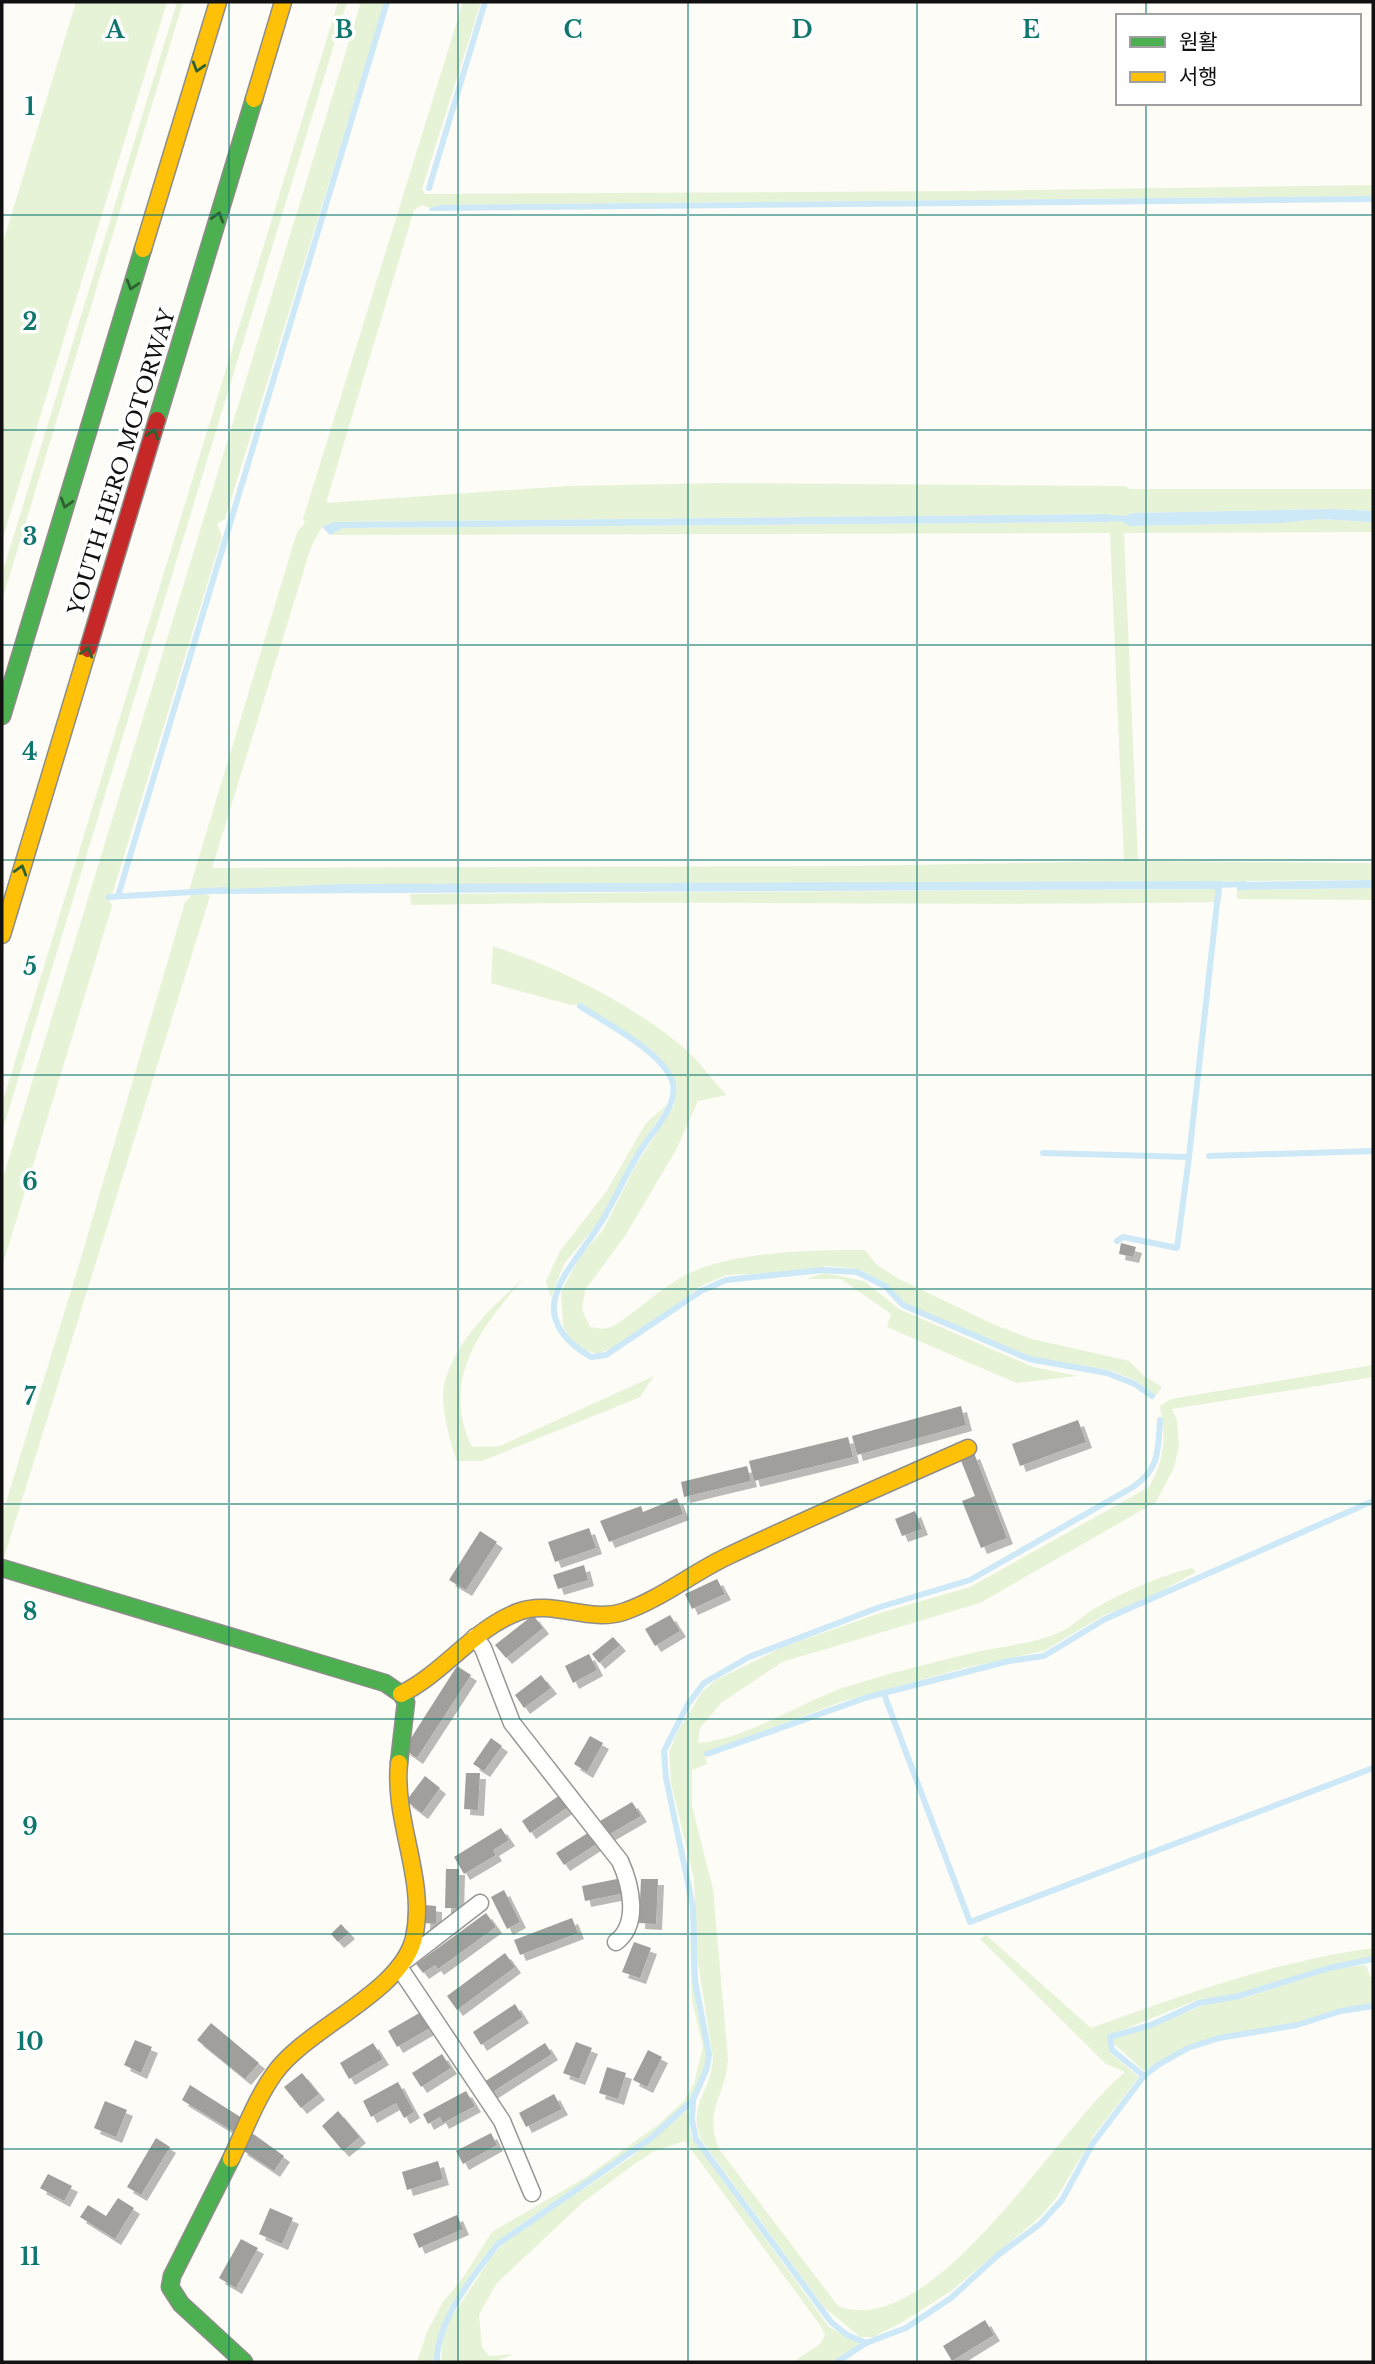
<svg xmlns="http://www.w3.org/2000/svg" width="1375" height="2364" viewBox="0 0 1375 2364" font-family="'Libre Baskerville','Noto Sans KR',serif">
<style>
.green{fill:#e7f3d7;fill-rule:evenodd}
.water{fill:#cde8f7}
.lines{fill:none;stroke-linecap:round;stroke-linejoin:round}
.stream{stroke:#cde8f7;stroke-width:6}
.building{fill:#a19f9c;filter:url(#shadow)}
.street-casing{stroke:#979795;stroke-width:19}
.fast-casing{stroke:#8e8d8b;stroke-width:19}
.slow-casing{stroke:#8e8d8b;stroke-width:19}
.jam-casing{stroke:#8e8d8b;stroke-width:19}
.street{stroke:#fffffe;stroke-width:16}
.fast{stroke:#4caf50;stroke-width:16}
.slow{stroke:#ffc107;stroke-width:16}
.jam{stroke:#c62828;stroke-width:16}
.oneway{stroke:#2e6030}
.grid{fill:none;stroke:#0f766e;stroke-width:2;stroke-opacity:0.55}
.labels{text-anchor:middle;dominant-baseline:central;stroke-width:7;stroke-linejoin:round;paint-order:stroke}
.street-label{font-size:21px;fill:#111;stroke:#fff}
.grid-label{font-size:23px;text-anchor:middle;font-weight:bold;fill:#0f766e;stroke:#fff;stroke-width:7;stroke-linejoin:round;paint-order:stroke}
</style>
<defs>
<filter id="shadow"><feDropShadow dx="6" dy="6" stdDeviation="0" flood-color="#0004"/></filter>
</defs>
<rect width="100%" height="100%" fill="#fdfcf7"/>
<!-- green -->
<g class="green">
<polygon points="76,2 167,2 2,541 2,246"/>
<polygon points="177,2 183,2 2,601 2,574"/>
<polygon points="338,2 347,2 2,1132 2,1104"/>
<polygon points="361,2 385,2 225,519 217,524 222,536 113,892 107,896 112,906 2,1267 2,1181"/>
<path d="M 463,2 L 481,2 L 422,189 L 425,194 L 968,191 L 1373,185 L 1373,196 L 441,205 L 430,208 L 422,205 L 414,210 L 326,503 L 568,486 L 718,483 L 1125,486 L 1130,489 L 1373,489 L 1373,511 L 1332,509 L 1132,513 L 1123,517 L 1130,526 L 1280,523 L 1319,519 L 1373,522 L 1373,532 L 1124,533 L 1138,861 L 1373,863 L 1373,880 L 575,886 L 340,884 L 205,894 L 210,896 L 3,1561 L 2,1515 L 78,1268 L 185,902 L 191,896 L 190,887 L 297,532 L 305,523 L 303,519 ZM 1110,514 L 1110,522 L 343,528 L 330,535 L 1110,533 L 1124,861 L 852,866 L 212,868 L 311,547 L 322,527 L 333,522 Z"/>
<polygon points="1373,888 1373,900 1237,899 1237,890"/>
<path d="M 1222,889 L 1221,902 C 951,907 681,899 411,905 L 410,894 Z"/>
<path d="M 493,946 C 559,968 629,1002 683,1047 C 699,1060 711,1080 727,1095 L 698,1101 L 677,1148 L 625,1236 L 585,1290 L 582,1310 L 590,1327 L 604,1329 L 613,1326 C 641,1309 664,1284 694,1271 C 740,1251 815,1250 865,1250 L 877,1265 L 899,1279 L 995,1325 L 1032,1339 L 1129,1361 L 1144,1376 L 1162,1387 L 1156,1396 L 1137,1381 L 1110,1370 L 1034,1358 L 906,1304 L 879,1280 L 858,1269 L 827,1266 L 789,1273 L 726,1275 L 701,1286 L 641,1331 L 611,1348 L 598,1354 L 585,1350 L 570,1339 L 563,1326 L 561,1292 L 580,1256 L 603,1230 L 636,1165 L 674,1106 L 677,1086 L 667,1066 L 650,1048 L 581,1004 L 571,1005 L 491,983 Z"/>
<polygon points="668,1104 632,1159 599,1222 564,1264 551,1297 546,1281 560,1251 606,1192 646,1123"/>
<polygon points="825,1273 864,1281 899,1309 1033,1367 1078,1376 1016,1383 887,1327 891,1314 841,1279 806,1279"/>
<path d="M 522,1280 C 480,1330 440,1379 472,1447 L 500,1446 L 654,1376 L 640,1397 L 633,1400 L 482,1461 L 457,1461 C 450,1443 440,1404 444,1385 C 454,1343 491,1307 522,1280 Z"/>
<path d="M 1373,1365 L 1373,1377 L 1172,1409 L 1177,1420 L 1179,1445 L 1174,1468 L 1156,1502 L 980,1603 L 782,1662 L 721,1703 L 700,1728 L 698,1743 C 752,1738 800,1701 852,1685 C 894,1672 937,1661 981,1651 C 1005,1646 1035,1643 1058,1633 C 1071,1628 1082,1616 1094,1609 C 1123,1592 1159,1576 1192,1568 L 1196,1572 L 1145,1600 L 1104,1615 L 1044,1651 L 964,1668 L 841,1702 L 704,1753 L 707,1764 L 692,1770 L 692,1806 L 713,1889 L 728,2059 C 726,2096 703,2109 719,2149 L 838,2306 C 934,2343 1059,2125 1125,2072 L 1106,2064 L 980,1939 L 986,1935 L 1091,2028 C 1183,1995 1276,1961 1373,1948 L 1373,1957 L 1327,1966 L 1239,1994 L 1197,2000 L 1107,2036 L 1110,2053 L 1139,2077 L 1094,2135 L 1057,2197 L 1040,2217 L 951,2291 L 901,2323 L 873,2337 L 860,2337 L 824,2307 L 702,2141 C 686,2106 710,2095 713,2059 L 697,1955 L 694,1879 L 671,1783 L 669,1752 L 678,1731 L 702,1692 L 716,1680 L 783,1647 L 880,1613 L 970,1587 L 1149,1487 C 1165,1459 1166,1438 1160,1406 L 1171,1399 Z"/>
<path d="M 690,1939 C 698,1956 694,1983 696,2003 C 698,2023 710,2044 706,2065 C 694,2134 544,2199 493,2246 C 469,2274 434,2325 435,2362 L 417,2362 L 427,2332 L 443,2302 L 464,2276 L 492,2232 L 586,2177 L 659,2124 L 685,2100 L 694,2083 L 703,2047 L 692,2001 Z"/>
<path d="M 1366,1965 L 1370,1977 L 1373,1977 L 1373,2003 C 1343,2008 1315,2018 1285,2025 C 1227,2038 1195,2037 1144,2071 L 1113,2043 L 1114,2039 L 1146,2029 L 1204,2005 L 1251,1996 L 1331,1969 Z"/>
<polygon points="689,2109 691,2136 829,2327 860,2344 831,2362 793,2362 820,2344 825,2335 820,2325 685,2141 654,2151 633,2165 582,2203 496,2284 479,2315 482,2347 489,2356 514,2354 494,2362 441,2362 443,2335 448,2323 492,2256 507,2240 630,2158"/>
</g>
<!-- water -->
<g class="water">
<polygon points="1373,196 1373,202 429,211 430,208 441,205"/>
<polygon points="1332,509 1373,511 1373,522 1319,519 1280,523 1130,526 1124,523 1123,517 1132,513"/>
<polygon points="1110,514 1110,522 343,528 330,535 322,527 333,522"/>
<polygon points="1373,880 1373,888 1237,890 1237,882"/>
<polygon points="1222,881 1222,889 203,894 209,890 340,884"/>
</g>
<g class="lines">
<!-- stream -->
<g class="stream">
<polyline points="429,188 485,2"/>
<polyline points="1104,518 1131,519"/>
<polyline points="1217,885 1244,884"/>
<polyline points="118,896 387,2"/>
<polyline points="109,897 226,890"/>
<path d="M 580,1006 C 605,1023 666,1053 673,1084 C 677,1106 655,1129 644,1145 C 628,1169 617,1196 602,1221 C 573,1268 516,1313 591,1357 L 606,1355 L 701,1291 L 726,1280 L 823,1270 L 857,1272 L 885,1286 L 903,1305 L 1029,1359 L 1107,1373 L 1135,1384 L 1152,1396"/>
<polyline points="1043,1153 1189,1157 1219,885"/>
<polyline points="1209,1156 1373,1151"/>
<polyline points="1117,1241 1123,1237 1177,1248 1189,1157"/>
<polyline points="884,1694 970,1922 1373,1768"/>
<polyline points="707,1754 868,1697 1009,1661 1044,1656 1105,1619 1373,1501"/>
<polyline points="1144,2076 1112,2050 1110,2037 1151,2025 1199,2003 1239,1996 1329,1968 1373,1959"/>
<path d="M 866,2343 L 847,2335 L 831,2322 L 696,2139 L 692,2120 L 693,2100 L 707,2068 L 709,2054 L 695,1981 L 693,1907 L 666,1778 L 664,1751 L 688,1704 L 704,1683 L 749,1657 L 880,1607 L 970,1580 L 1133,1487 C 1160,1469 1158,1450 1160,1420"/>
<path d="M 437,2362 C 436,2322 474,2274 498,2244 L 650,2139 L 692,2101"/>
<polyline points="837,2362 866,2343 906,2328 951,2298 998,2255 1040,2224 1062,2200 1093,2143 1144,2076 1158,2065 1188,2048 1219,2038 1297,2025 1341,2011 1373,2006"/>
</g>
</g>
<!-- building -->
<g class="building">
<polygon points="1121,1243 1136,1247 1133,1257 1119,1254"/>
<polygon points="961,1406 966,1425 857,1455 852,1436"/>
<polygon points="1078,1420 1086,1442 1020,1466 1012,1444"/>
<polygon points="848,1437 853,1457 754,1481 749,1461"/>
<polygon points="974,1453 1007,1538 981,1548 962,1501 975,1496 960,1458"/>
<polygon points="747,1466 751,1481 684,1497 681,1482"/>
<polygon points="677,1498 683,1514 609,1542 600,1521 641,1506 643,1512"/>
<polygon points="915,1511 922,1529 902,1536 895,1519"/>
<polygon points="589,1528 596,1548 555,1562 548,1542"/>
<polygon points="480,1531 497,1542 466,1590 449,1580"/>
<polygon points="584,1565 588,1580 558,1589 553,1575"/>
<polygon points="717,1579 725,1594 692,1609 685,1594"/>
<polygon points="533,1615 543,1628 506,1658 495,1645"/>
<polygon points="670,1615 680,1631 655,1646 645,1629"/>
<polygon points="613,1637 620,1645 599,1663 592,1654"/>
<polygon points="589,1654 597,1670 573,1683 565,1666"/>
<polygon points="457,1666 471,1675 417,1758 404,1749"/>
<polygon points="541,1675 551,1688 524,1708 515,1695"/>
<polygon points="590,1736 603,1743 587,1772 574,1764"/>
<polygon points="491,1738 502,1746 484,1771 473,1764"/>
<polygon points="466,1773 480,1773 478,1810 464,1809"/>
<polygon points="425,1776 440,1788 422,1813 406,1801"/>
<polygon points="560,1795 568,1807 530,1833 522,1821"/>
<polygon points="632,1802 641,1816 608,1835 600,1821"/>
<polygon points="501,1828 509,1840 493,1850 496,1855 464,1874 454,1857"/>
<polygon points="591,1831 598,1843 564,1865 556,1853"/>
<polygon points="446,1869 459,1869 458,1908 445,1908"/>
<polygon points="622,1878 625,1893 585,1901 582,1886"/>
<polygon points="641,1879 658,1879 656,1924 639,1923"/>
<polygon points="504,1890 520,1922 507,1929 491,1897"/>
<polygon points="425,1905 436,1906 436,1924 424,1923"/>
<polygon points="486,1913 496,1927 438,1969 435,1965 423,1973 416,1964"/>
<polygon points="572,1918 578,1933 520,1955 514,1940"/>
<polygon points="341,1924 349,1933 338,1942 331,1934"/>
<polygon points="634,1942 651,1948 640,1978 622,1972"/>
<polygon points="505,1953 515,1967 457,2010 447,1996"/>
<polygon points="515,2004 523,2017 481,2045 473,2032"/>
<polygon points="421,2012 430,2028 397,2047 388,2031"/>
<polygon points="211,2023 259,2063 245,2079 197,2040"/>
<polygon points="135,2040 152,2047 141,2073 124,2065"/>
<polygon points="576,2042 592,2048 579,2079 563,2073"/>
<polygon points="373,2043 383,2059 349,2079 340,2063"/>
<polygon points="545,2043 552,2054 491,2093 484,2082"/>
<polygon points="648,2050 662,2057 647,2087 633,2080"/>
<polygon points="442,2054 451,2068 421,2087 412,2073"/>
<polygon points="607,2067 626,2073 618,2099 599,2093"/>
<polygon points="302,2073 319,2094 301,2108 284,2087"/>
<polygon points="398,2082 414,2112 404,2118 396,2103 371,2117 363,2101"/>
<polygon points="190,2085 242,2118 234,2132 182,2100"/>
<polygon points="466,2091 475,2106 443,2123 440,2117 428,2124 423,2114"/>
<polygon points="554,2094 562,2109 526,2127 519,2113"/>
<polygon points="105,2101 127,2110 116,2137 94,2128"/>
<polygon points="338,2111 360,2137 343,2151 322,2126"/>
<polygon points="252,2133 284,2156 274,2171 241,2149"/>
<polygon points="491,2133 497,2145 463,2164 456,2151"/>
<polygon points="156,2138 170,2147 141,2195 127,2187"/>
<polygon points="438,2161 443,2179 407,2190 402,2172"/>
<polygon points="48,2174 72,2186 64,2201 40,2188"/>
<polygon points="118,2198 134,2208 115,2239 80,2217 88,2205 106,2216"/>
<polygon points="270,2208 293,2218 282,2244 259,2234"/>
<polygon points="457,2215 463,2229 419,2248 413,2234"/>
<polygon points="241,2239 258,2248 236,2288 219,2278"/>
<polygon points="985,2320 994,2335 952,2361 943,2346"/>
</g>
<g class="lines">
<defs>
<g id="street">
<path d="M 475,1637 L 483,1648 L 512,1723 L 620,1861 C 631,1885 640,1924 616,1942"/>
<polyline points="406,1960 480,1903"/>
<polyline points="399,1967 502,2121 532,2193"/>
</g>
<g id="fast">
<polyline points="157,420 254,99"/>
<polyline points="2,716 143,249"/>
<polyline points="2,1568 385,1683 401,1694 406,1702 399,1763"/>
<polyline points="231,2159 172,2276 170,2287 181,2304 244,2362"/>
</g>
<g id="slow">
<polyline points="254,99 283,2"/>
<polyline points="143,249 218,2"/>
<polyline points="2,935 88,649"/>
<path d="M 401,1694 C 444,1673 473,1629 518,1612 C 552,1599 588,1623 623,1612 C 659,1600 691,1574 726,1557 C 806,1519 887,1484 968,1448"/>
<path d="M 231,2159 C 244,2132 256,2099 274,2074 C 306,2028 401,1993 414,1938 C 427,1879 393,1822 399,1763"/>
</g>
<polyline id="jam" points="88,649 157,420"/>
</defs>
<!-- street casing -->
<use href="#street" class="street-casing"/>
<!-- fast casing -->
<use href="#fast" class="fast-casing"/>
<!-- slow casing -->
<use href="#slow" class="slow-casing"/>
<!-- jam casing -->
<use href="#jam" class="jam-casing"/>
<!-- street -->
<use href="#street" class="street"/>
<!-- fast -->
<use href="#fast" class="fast"/>
<!-- slow -->
<use href="#slow" class="slow"/>
<!-- jam -->
<use href="#jam" class="jam"/>
</g>
<!-- one-way arrows -->
<defs><path id="oneway-chevron" d="M-2-3.5L2.5 0L-2 3.5" fill="none" stroke-width="1.6" stroke-linecap="round" stroke-linejoin="round" transform="scale(1.75)"/></defs>
<g class="oneway">
<use href="#oneway-chevron" transform="translate(198 67) rotate(107)"/>
<use href="#oneway-chevron" transform="translate(218 217) rotate(-73)"/>
<use href="#oneway-chevron" transform="translate(132 285) rotate(107)"/>
<use href="#oneway-chevron" transform="translate(153 434) rotate(-73)"/>
<use href="#oneway-chevron" transform="translate(66 503) rotate(107)"/>
<use href="#oneway-chevron" transform="translate(87 652) rotate(-73)"/>
<use href="#oneway-chevron" transform="translate(21 870) rotate(-73)"/>
</g>
<!-- grid -->
<path class="grid" d="M 229,2 L 229,2362M 458,2 L 458,2362M 688,2 L 688,2362M 917,2 L 917,2362M 1146,2 L 1146,16M 1146,103 L 1146,2362M 2,215 L 1373,215M 2,430 L 1373,430M 2,645 L 1373,645M 2,860 L 1373,860M 2,1075 L 1373,1075M 2,1289 L 1373,1289M 2,1504 L 1373,1504M 2,1719 L 1373,1719M 2,1934 L 1373,1934M 2,2149 L 1373,2149"/>
<g class="labels">
<!-- street labels -->
<g class="street-label">
<text transform="translate(122 462) rotate(-73)">YOUTH HERO MOTORWAY</text>
</g>
</g>
<g class="grid-label">
<text x="115" y="38">A</text>
<text x="344" y="38">B</text>
<text x="573" y="38">C</text>
<text x="802" y="38">D</text>
<text x="1031" y="38">E</text>
<text x="30" y="115">1</text>
<text x="30" y="330">2</text>
<text x="30" y="545">3</text>
<text x="30" y="760">4</text>
<text x="30" y="975">5</text>
<text x="30" y="1190">6</text>
<text x="30" y="1405">7</text>
<text x="30" y="1620">8</text>
<text x="30" y="1835">9</text>
<text x="30" y="2050">10</text>
<text x="30" y="2265">11</text>
</g>
<!-- border -->
<rect width="1375" height="2364" fill="none" stroke="#111111" stroke-width="7"/>
<!-- legend -->
<rect x="1116" y="14" width="245" height="91" fill="#ffffff" stroke="#a0a0a0" stroke-width="2"/>
<rect x="1130" y="37" width="35" height="10" fill="#4caf50" stroke="#a0a0a0" stroke-width="2"/>
<text x="1179" y="49" font-size="21" fill="#111111">원활</text>
<rect x="1130" y="72" width="35" height="10" fill="#ffc107" stroke="#a0a0a0" stroke-width="2"/>
<text x="1179" y="84" font-size="21" fill="#111111">서행</text>
</svg>
